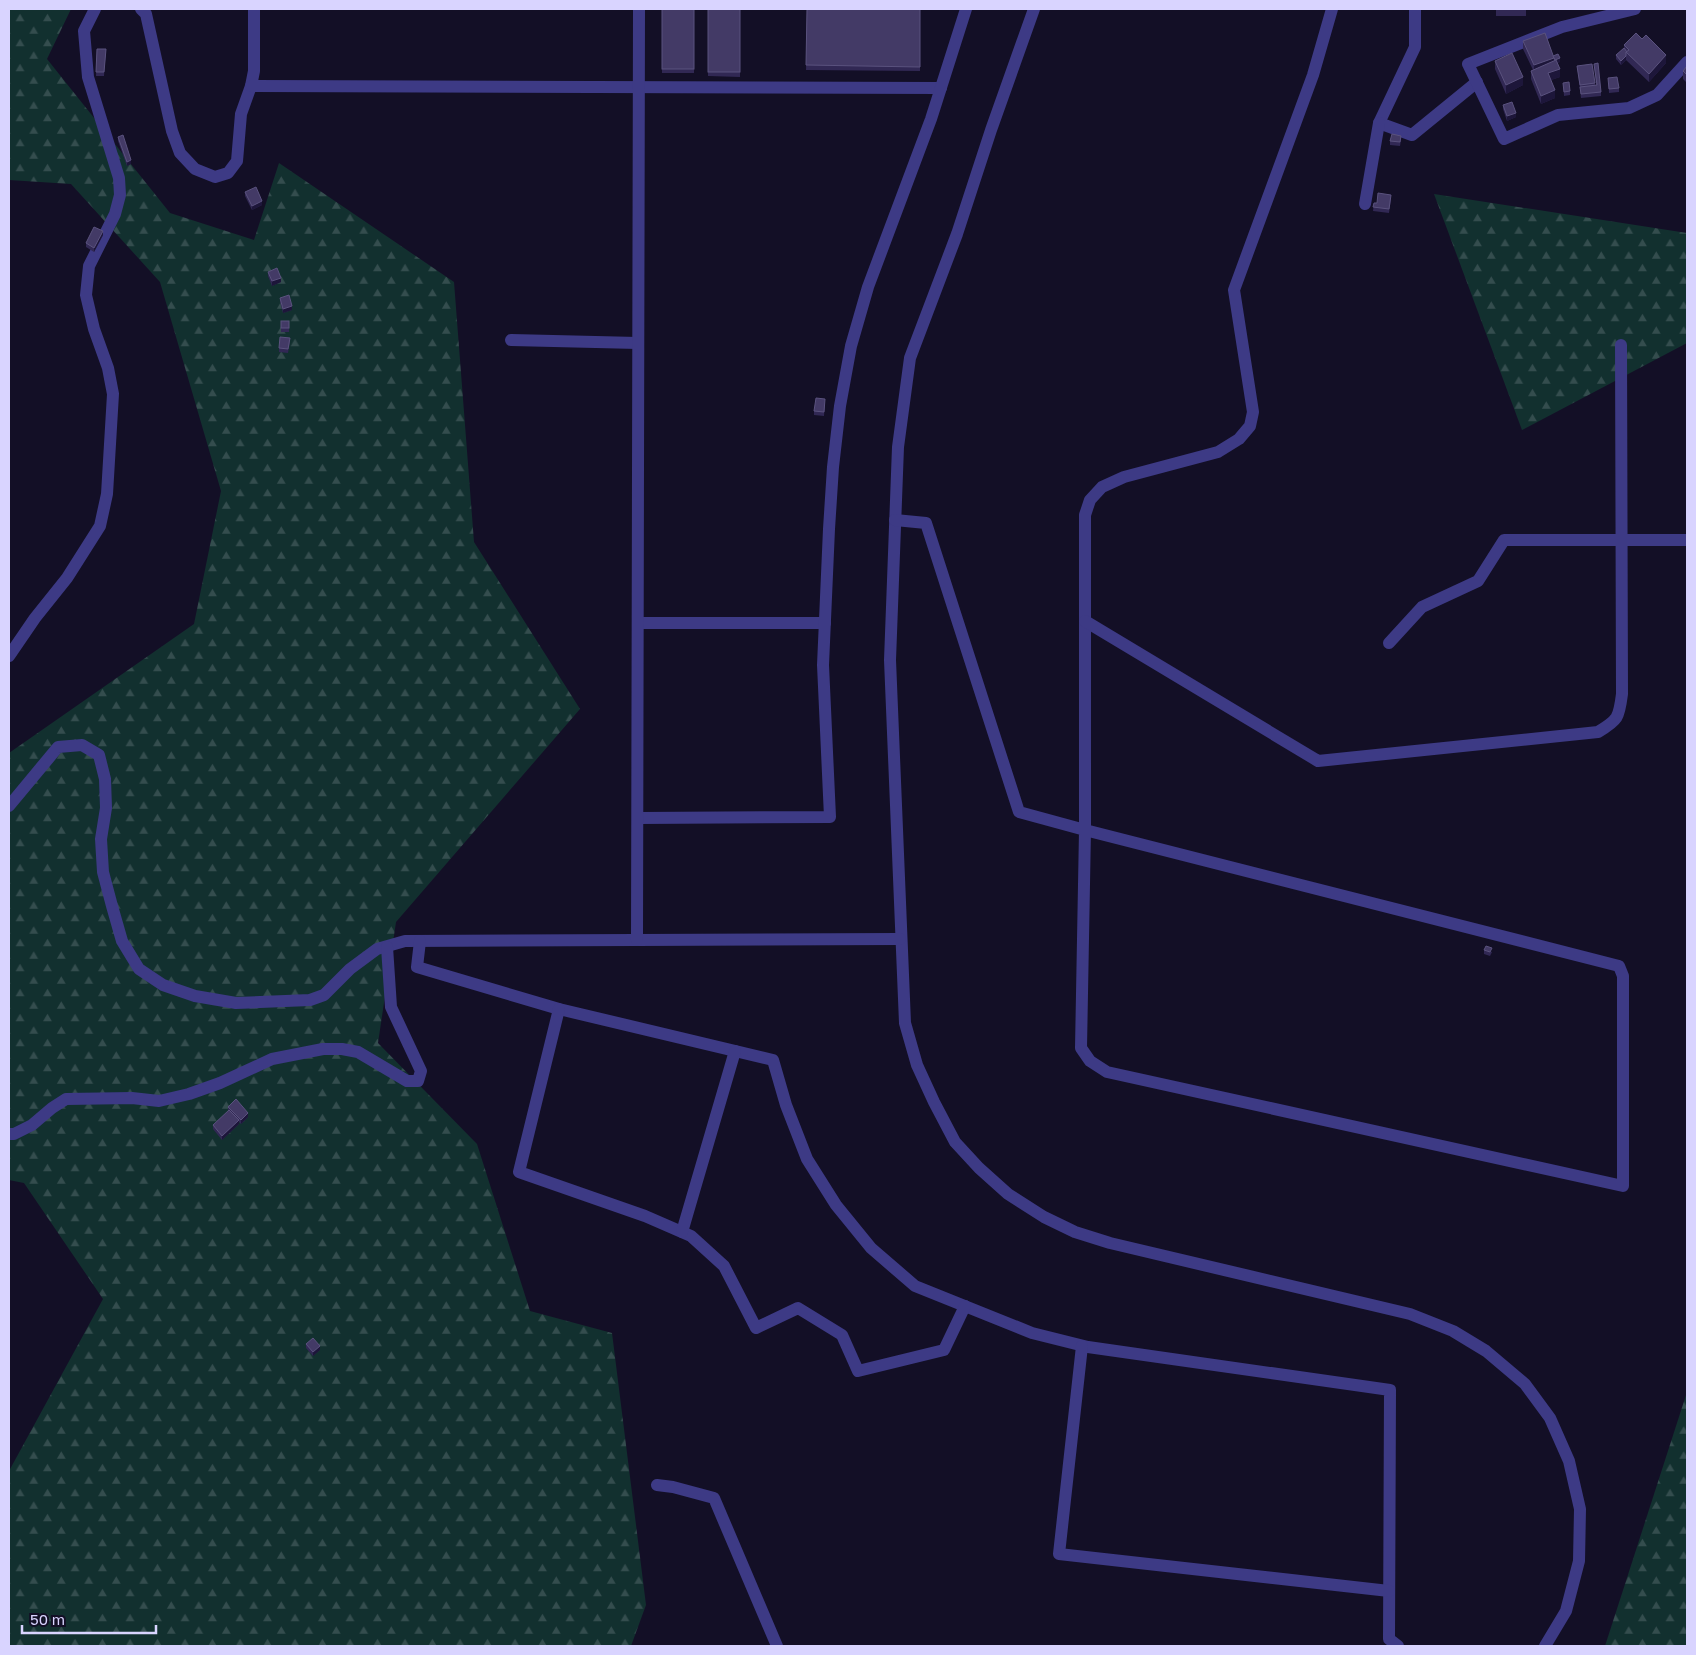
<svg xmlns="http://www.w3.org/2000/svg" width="1696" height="1655" viewBox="0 0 1696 1655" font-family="'Golos Text',sans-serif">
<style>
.forest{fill:url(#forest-firs)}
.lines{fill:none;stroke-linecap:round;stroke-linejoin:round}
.street{stroke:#3d3a85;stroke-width:12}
.wall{fill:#312854}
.shaded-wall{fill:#1d163a}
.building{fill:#433a66;stroke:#5a527e}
</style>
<defs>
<pattern id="forest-firs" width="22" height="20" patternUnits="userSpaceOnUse" patternTransform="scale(1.25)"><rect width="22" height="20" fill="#12302f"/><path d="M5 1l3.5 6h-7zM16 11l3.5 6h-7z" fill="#344d4e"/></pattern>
</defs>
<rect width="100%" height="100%" fill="#130f26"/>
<!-- forest -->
<g class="forest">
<polygon points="9,9 71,9 47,59 170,213 254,240 279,163 454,282 474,542 580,709 396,922 378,1043 477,1144 530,1311 612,1333 646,1605 631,1646 9,1646 9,1471 103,1299 24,1183 9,1180 9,753 194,624 221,491 160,282 71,184 9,180"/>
<polygon points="1434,194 1687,233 1687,343 1522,430"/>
<polygon points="1687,1392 1687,1646 1605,1646"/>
</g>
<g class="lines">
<!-- street -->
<g class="street">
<polyline points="141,9 146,14 172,131 180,153 195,169 215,177 228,173 237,161 241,114 251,86 254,71 254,9"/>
<polyline points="1034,9 991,130 957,234 910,358 898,447 890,660 905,1023 917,1065 934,1102 955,1142 979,1168 1008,1194 1044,1217 1075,1232 1110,1243 1410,1314 1453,1331 1486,1351 1525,1384 1550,1418 1569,1461 1580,1509 1579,1561 1566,1611 1545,1646"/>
<polyline points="1415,9 1415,47 1379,123 1412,135 1477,82"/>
<polyline points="1635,9 1562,27 1468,64 1504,139 1558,115 1629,108 1657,95 1687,62"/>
<polyline points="251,86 941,88"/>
<polyline points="1365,204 1379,123"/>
<polyline points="511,340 638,343"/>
<polyline points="895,520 926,523 1019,812 1085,830 1619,966 1623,976 1623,1186 1107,1072 1090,1061 1081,1048 1085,830 1085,515 1090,500 1102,487 1124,477 1218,452 1239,439 1250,426 1253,412 1234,290 1313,75 1332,9"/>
<path d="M 1085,621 L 1318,761 L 1598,732 C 1618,720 1619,718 1622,694 L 1621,345"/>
<polyline points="638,623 825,623"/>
<polyline points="1389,643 1422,607 1478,581 1504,540 1687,540"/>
<polyline points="9,656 35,618 67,578 100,526 107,494 113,394 108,368 94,329 86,295 89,266 115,214 120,195 119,178 88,77 84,31 95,9"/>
<polyline points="9,806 58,747 82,745 99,755 105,779 106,808 101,839 103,872 112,906 122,941 139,969 163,985 195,996 236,1003 310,1000 324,995 350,969 377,949 405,941 900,939"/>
<polyline points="638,818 830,817 823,665 829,529 833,467 840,406 851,346 868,287 931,119 966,9"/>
<polyline points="637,940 639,9"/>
<polyline points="420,941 417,967 559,1009 773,1060 786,1105 807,1159 836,1205 871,1248 915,1286 1032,1333 1088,1347 1390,1390 1389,1639 1398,1646"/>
<polyline points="559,1009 519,1172 645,1216 691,1236 724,1266 756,1328 798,1308 842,1335 858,1371 944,1350 965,1306"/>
<polyline points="9,1134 14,1134 32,1125 52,1108 66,1099 132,1098 159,1101 189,1094 220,1083 272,1059 323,1049 342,1049 358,1052 407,1081 418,1081 421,1071 391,1007 387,947"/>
<polyline points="682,1232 735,1051"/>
<polyline points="1082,1346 1059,1554 1389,1591"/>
<polyline points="657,1485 673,1487 714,1498 777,1646"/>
</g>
</g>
<!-- wall -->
<g class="wall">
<rect x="662" y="9" width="32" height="64"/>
<polygon points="708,9 740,9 740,77 708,76"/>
<polygon points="807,9 920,9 920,71 806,70"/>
<rect x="1496" y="9" width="30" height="7"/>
<polygon points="1523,41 1553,56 1560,62 1557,63 1560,77 1551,80 1555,98 1541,104 1531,79 1531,71 1533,70 1523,49"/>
<polygon points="1624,45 1666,63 1649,82 1626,60 1621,65 1616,59 1616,55 1624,49"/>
<polygon points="97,49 106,49 104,76 96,76"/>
<polygon points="1495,61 1523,85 1506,94 1495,69"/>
<polygon points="1594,64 1601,92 1601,96 1581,98 1577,66 1595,83 1595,85 1596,85"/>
<polygon points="1687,66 1687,83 1683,79 1683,71"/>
<polygon points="1608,78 1619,88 1619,92 1609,93"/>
<polygon points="1563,83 1570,91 1570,95 1564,96"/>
<polygon points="1503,105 1516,117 1507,121 1503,109"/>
<polygon points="118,137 131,164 127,166 118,141"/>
<polygon points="1401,140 1400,146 1390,145 1390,141"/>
<polygon points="245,192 262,205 252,210 245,196"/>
<polygon points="1391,199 1389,213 1373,211 1374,203 1377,203"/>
<polygon points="103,235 94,252 86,247 86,243"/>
<polygon points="268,272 281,282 272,286 268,276"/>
<polygon points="280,298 292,310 283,313 280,302"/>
<rect x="281" y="321" width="8" height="11"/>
<polygon points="290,342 288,353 279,352 279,348"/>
<polygon points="825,403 824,416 814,415 814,411"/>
<polygon points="1484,950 1492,952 1490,956 1484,954"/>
<polygon points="228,1107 248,1117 241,1124 239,1122 239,1124 222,1140 213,1129 213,1125 228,1111"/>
<polygon points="306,1344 320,1350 313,1356 306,1348"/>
</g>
<!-- shaded-wall -->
<g class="shaded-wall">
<polygon points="1666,55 1666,63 1649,82 1649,74"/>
<polygon points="1626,56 1626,60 1621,65 1621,61"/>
<polygon points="1554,58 1554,66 1534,73 1534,65"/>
<polygon points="1560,58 1560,62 1555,64 1555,60"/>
<polygon points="1560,69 1560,77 1548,81 1548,73"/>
<polygon points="1523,77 1523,85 1506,94 1506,85"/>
<polygon points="1555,90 1555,98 1541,104 1541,96"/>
<polygon points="1516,113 1516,117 1507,121 1507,116"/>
<polygon points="131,160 131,164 127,166 127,162"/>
<polygon points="262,201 262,205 252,210 252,206"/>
<polygon points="103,231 103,235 94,252 94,248"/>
<polygon points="281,278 281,282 272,286 272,281"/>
<polygon points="292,306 292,310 283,313 283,309"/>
<polygon points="248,1113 248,1117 241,1124 241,1120"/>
<polygon points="239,1120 239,1124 222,1140 222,1136"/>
<polygon points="320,1346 320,1350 313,1356 313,1352"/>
</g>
<!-- building -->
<g class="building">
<rect x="662" y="9" width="32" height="60"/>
<rect x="708" y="9" width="32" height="63"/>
<polygon points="807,9 920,9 920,67 806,65"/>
<polygon points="1545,33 1554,58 1534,65 1523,41"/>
<polygon points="1636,33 1642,39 1646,35 1666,55 1649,74 1626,52 1629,50 1624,45"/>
<polygon points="1624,48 1627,52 1626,52 1626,56 1621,61 1616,55"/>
<polygon points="97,49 106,49 104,72 96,72"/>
<polygon points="1512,53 1523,77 1506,85 1495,61"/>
<polygon points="1558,54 1560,58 1555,60 1553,56"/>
<polygon points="1556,60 1560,69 1548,73 1555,90 1541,96 1531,71"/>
<polygon points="1598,63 1601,92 1581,94 1580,87 1597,85 1594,64"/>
<polygon points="1592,64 1595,83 1580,85 1577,66"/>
<polygon points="1687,66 1687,75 1683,71"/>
<polygon points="1617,77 1619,88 1609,89 1608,78"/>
<polygon points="1569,82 1570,91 1564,92 1563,83"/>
<polygon points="1512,102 1516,113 1507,116 1503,105"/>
<polygon points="1392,134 1401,136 1400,142 1390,141"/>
<polygon points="123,135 131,160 127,162 118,137"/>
<polygon points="256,187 262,201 252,206 245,192"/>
<polygon points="1378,193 1391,195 1389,209 1373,207 1374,203 1377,203"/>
<polygon points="94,227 103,231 94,248 86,243"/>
<polygon points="277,268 281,278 272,281 268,272"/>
<polygon points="289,295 292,306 283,309 280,298"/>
<rect x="281" y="321" width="8" height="7"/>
<polygon points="280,337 290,338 288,349 279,348"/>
<polygon points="816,398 825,399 824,412 814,411"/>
<polygon points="1486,946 1492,948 1490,952 1484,950"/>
<polygon points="236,1099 248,1113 241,1120 228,1107"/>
<polygon points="229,1110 239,1120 222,1136 213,1125"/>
<polygon points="313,1338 320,1346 313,1352 306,1344"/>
</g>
<!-- border -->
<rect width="1696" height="1655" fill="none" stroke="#d9d4ff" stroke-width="20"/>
<!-- scale -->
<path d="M22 1625v8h134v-8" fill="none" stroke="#d9d4ff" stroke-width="2.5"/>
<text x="30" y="1625" font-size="15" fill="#d9d4ff" stroke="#130f26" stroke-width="4" paint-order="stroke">50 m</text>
</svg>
